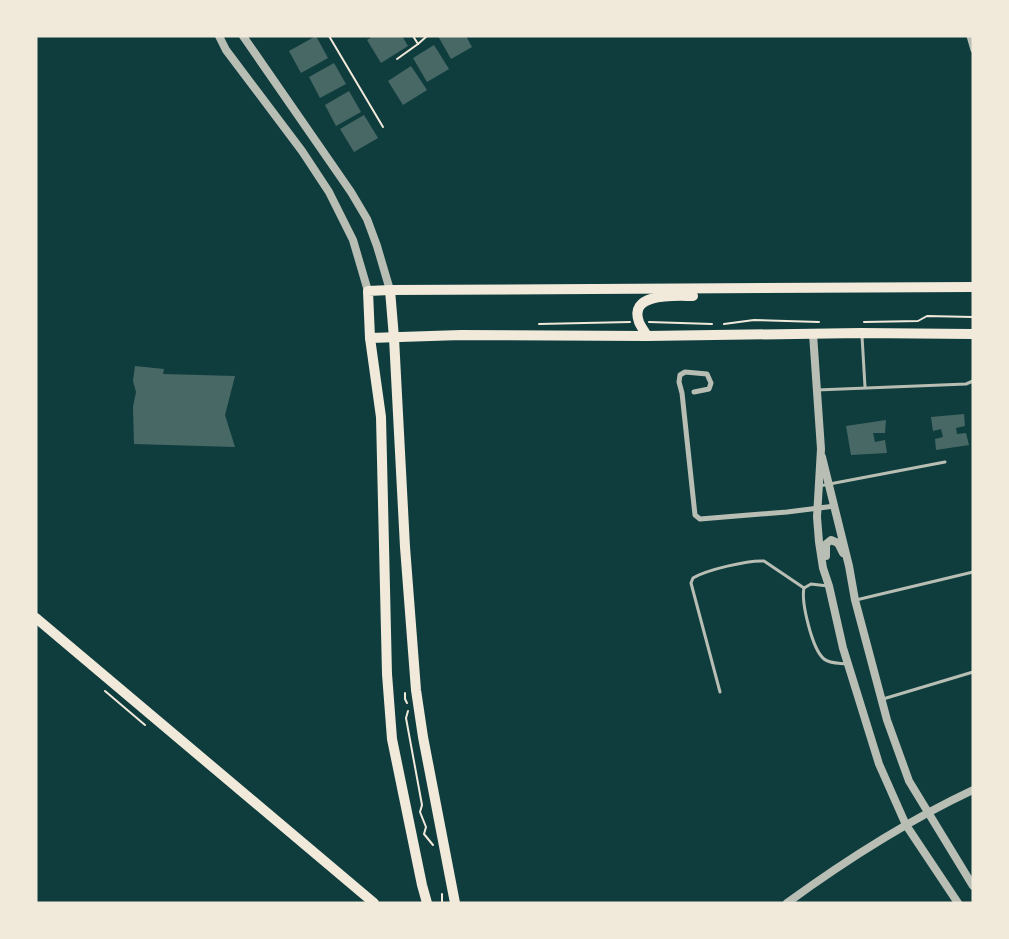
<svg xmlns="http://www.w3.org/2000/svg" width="1009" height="939" viewBox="0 0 1009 939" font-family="'Exo 2',sans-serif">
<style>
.building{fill:#486865}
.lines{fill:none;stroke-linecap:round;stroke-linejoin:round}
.path{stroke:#f1e9da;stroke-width:2}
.service{stroke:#b8beb3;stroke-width:3}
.minor{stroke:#b8beb3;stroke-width:5}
.tertiary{stroke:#b8beb3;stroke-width:8}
.primary{stroke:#f1e9da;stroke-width:10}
</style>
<rect width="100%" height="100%" fill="#0f3d3e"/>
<!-- building -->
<g class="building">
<polygon points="316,36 328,58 301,73 289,51"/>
<polygon points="373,36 402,36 408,46 381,63 367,40"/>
<polygon points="438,36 466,36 472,47 451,59"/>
<polygon points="434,45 449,69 427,82 413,58"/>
<polygon points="334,63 346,84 320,98 309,77"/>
<polygon points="411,66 427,90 403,105 388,81"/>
<polygon points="349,91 361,112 336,126 325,105"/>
<polygon points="364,115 378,138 354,152 340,129"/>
<polygon points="135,366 164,369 163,374 235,376 225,415 235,447 134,444 133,407 136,392 133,381"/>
<polygon points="964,414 965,426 956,428 957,434 966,433 969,445 936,450 935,439 943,437 941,429 933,431 931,417"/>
<polygon points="886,420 885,433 873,433 875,442 885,440 887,453 851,455 846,426"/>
</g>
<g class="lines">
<!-- path -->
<g class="path">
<polyline points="329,36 383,127"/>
<polyline points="418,44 427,36"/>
<polyline points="397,59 418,44 413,36"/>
<polyline points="649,322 712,324"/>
<polyline points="864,322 918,321 927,316 973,317"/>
<polyline points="539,324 630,322"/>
<polyline points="724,324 754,320 819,322"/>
<polyline points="105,691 145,725"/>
<polyline points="405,693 405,699 407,703"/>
<polyline points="408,711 406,718 422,805 420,812 426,827 424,834 433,845"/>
<polyline points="442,903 442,894"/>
</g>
<!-- service -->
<g class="service">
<polyline points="862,336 865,387"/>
<polyline points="817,390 966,384 973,381"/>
<polyline points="819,486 945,462"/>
<path d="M 804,588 C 801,602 812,649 824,659 C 830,664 839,663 847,664"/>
<polyline points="804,588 811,584 828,586"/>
<polyline points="856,600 973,572"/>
<path d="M 720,692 L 691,583 L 693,578 C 706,570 748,560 764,561 L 804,588"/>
<polyline points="883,699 973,672"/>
</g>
<!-- minor -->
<g class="minor">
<polyline points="969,36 973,50"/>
<polyline points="694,392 709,389 711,383 707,374 685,372 680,375 679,382 682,393 695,515 700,519 787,512 835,506"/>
</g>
<!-- tertiary -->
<g class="tertiary">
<polyline points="219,36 226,50 302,151 329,192 353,240 368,291"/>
<polyline points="243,36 351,192 367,219 377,246 390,290"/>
<polyline points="813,334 821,449 817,517 819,542 823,568 829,586 843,648 879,764 906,825 958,903"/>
<polyline points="822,457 849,566 855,600 887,720 909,781 973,886"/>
<polyline points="826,556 826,544 831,540 838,543 843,553"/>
<path d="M 787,903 C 846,860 907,821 973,790"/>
</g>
<!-- primary -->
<g class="primary">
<polyline points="390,290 394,338 405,547 416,690 423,737 455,903"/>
<path d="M 647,336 C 645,332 641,327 639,322 C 628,292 676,296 693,296"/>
<polyline points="370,338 461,335 647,336 861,333 973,334"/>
<polyline points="36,618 374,903"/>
<polyline points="427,903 422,885 392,739 387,674 381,417 370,338 368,291 390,290 973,287"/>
</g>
</g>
<!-- border -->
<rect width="1009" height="939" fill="none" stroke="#f1e9da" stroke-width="75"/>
</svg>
